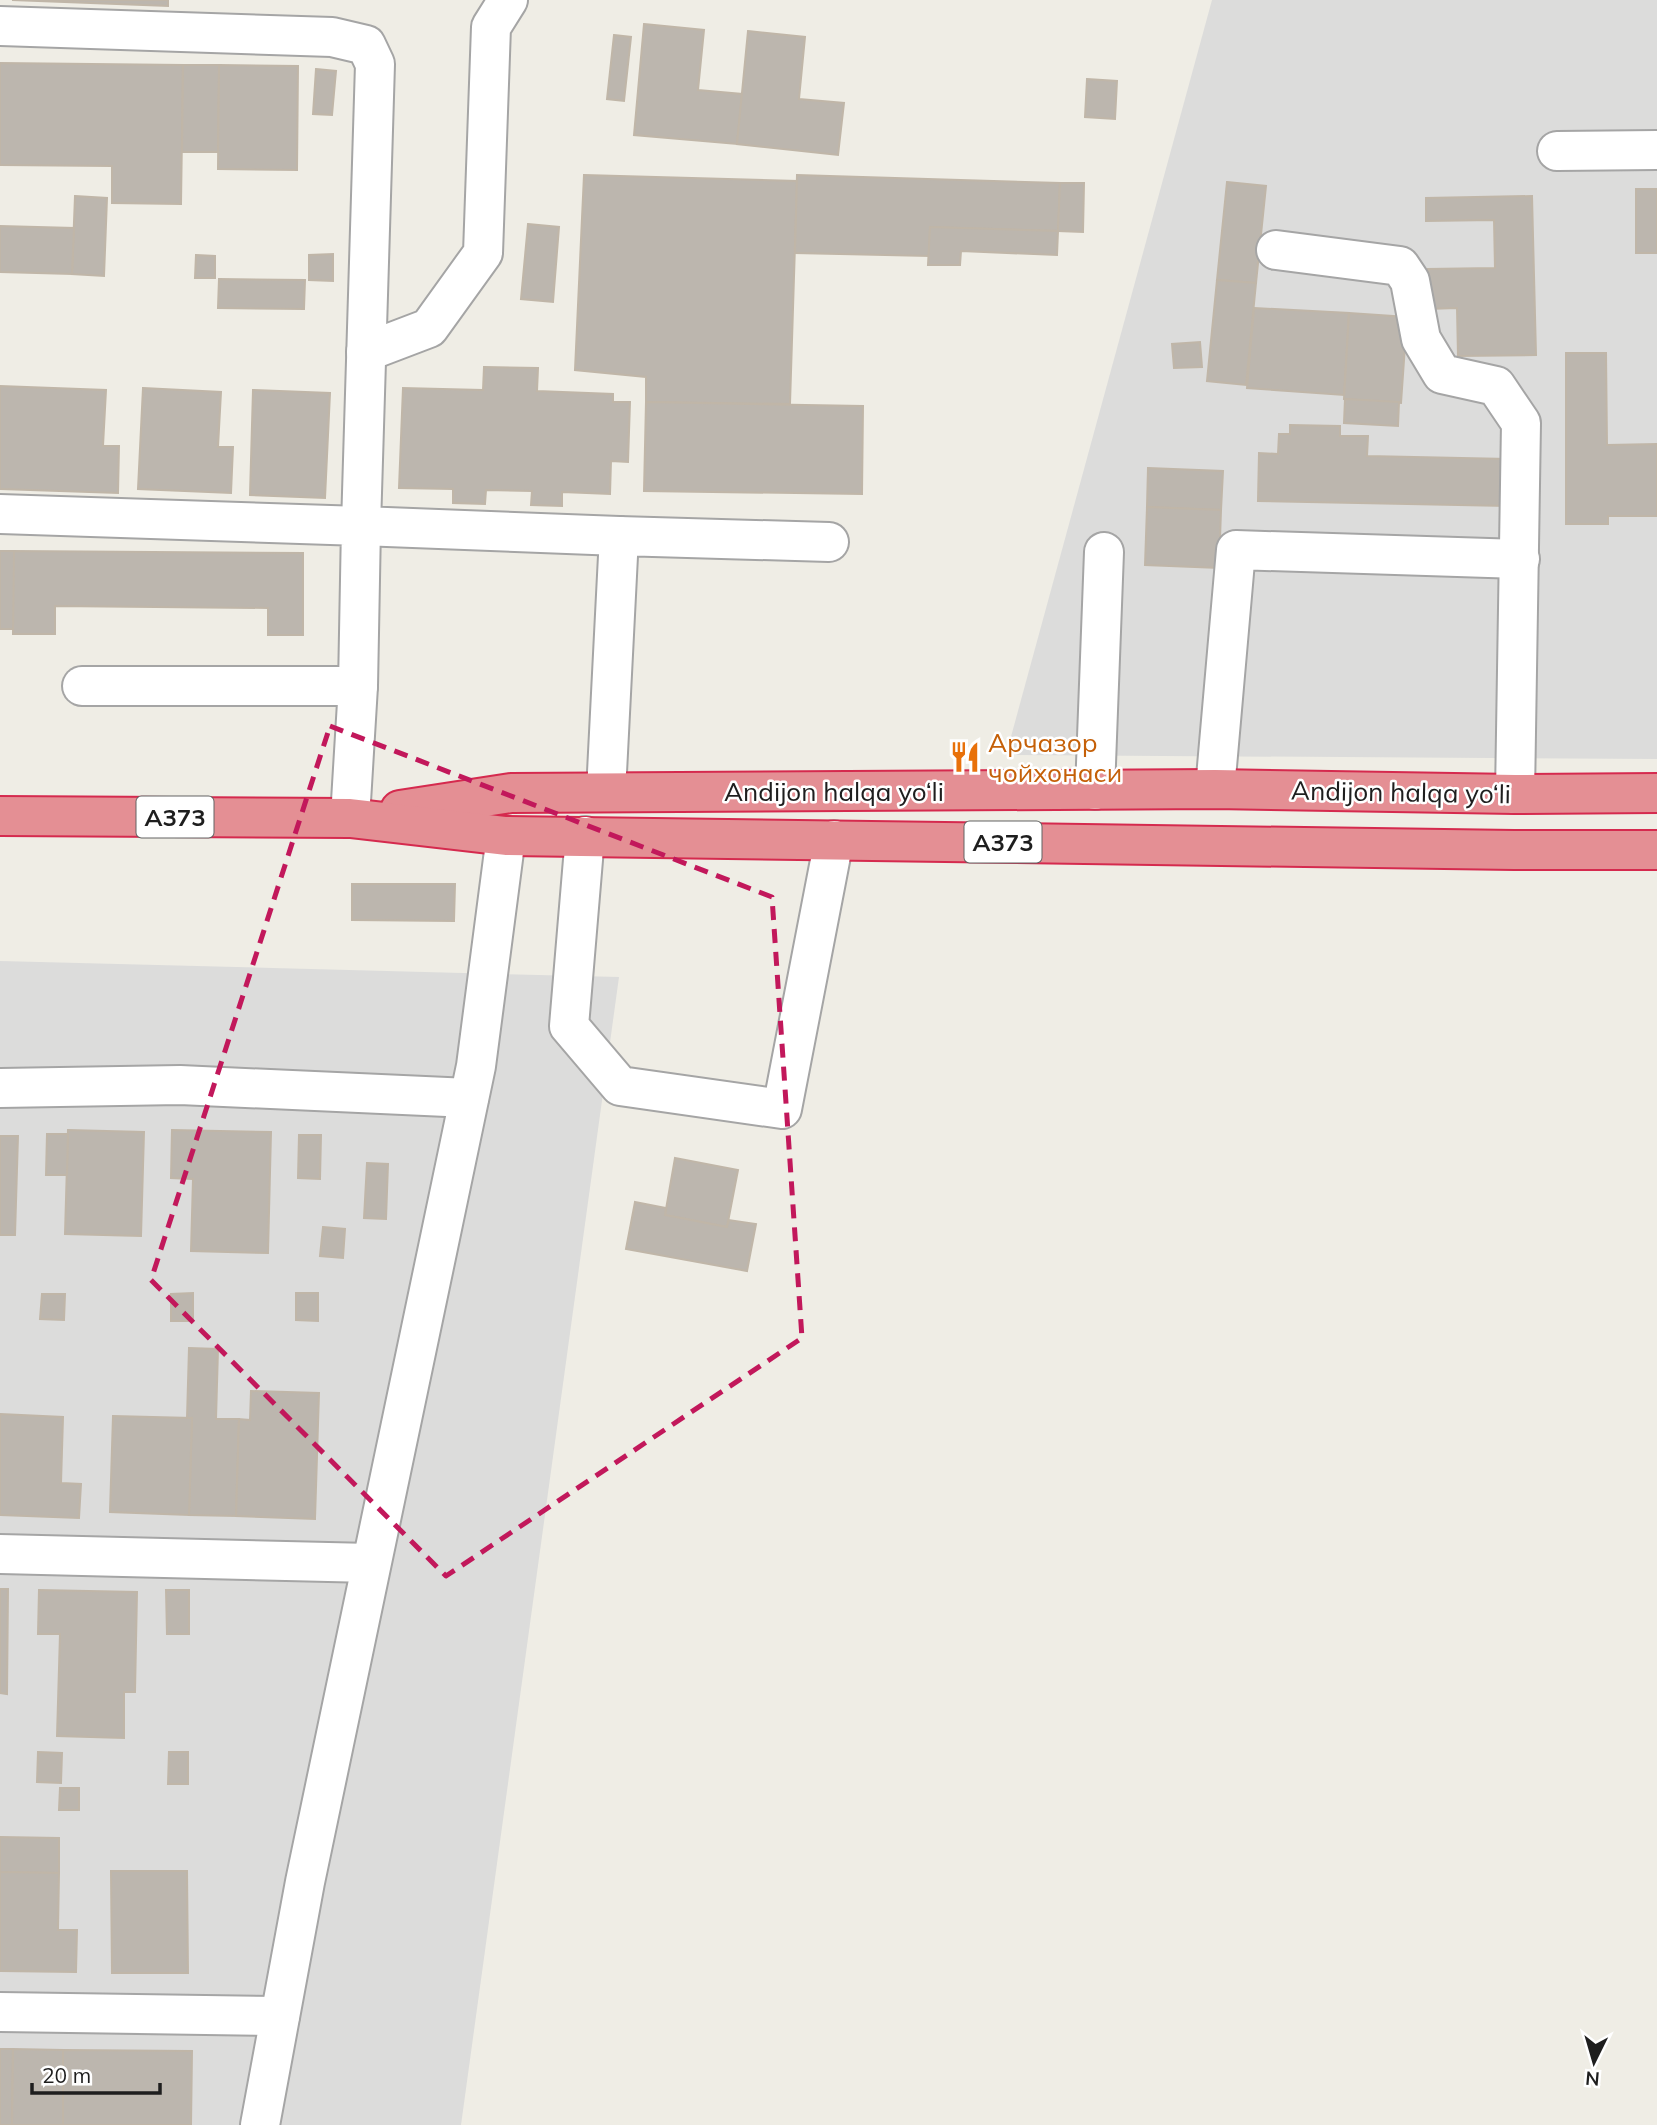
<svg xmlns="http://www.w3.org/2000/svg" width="1657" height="2125" viewBox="0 0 1657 2125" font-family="Mulish,sans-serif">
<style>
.residential{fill:#dcdcdb}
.building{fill:#bcb6ae;stroke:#c0b6a8;stroke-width:2}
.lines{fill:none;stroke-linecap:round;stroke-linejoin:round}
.minor-casing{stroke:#a5a5a5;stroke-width:42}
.highway-casing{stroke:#d52a4e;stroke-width:42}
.minor{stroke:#fff;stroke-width:38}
.highway{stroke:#e48f94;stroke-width:38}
.marked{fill:none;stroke:#c2185b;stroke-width:5;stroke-dasharray:14 9;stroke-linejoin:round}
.labels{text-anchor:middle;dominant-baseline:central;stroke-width:5;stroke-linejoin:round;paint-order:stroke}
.shield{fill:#fff;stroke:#626262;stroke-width:2}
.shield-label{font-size:24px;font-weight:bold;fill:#1e1e1e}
.food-label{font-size:26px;fill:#c56008;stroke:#fff;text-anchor:start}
.street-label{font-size:26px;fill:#1e1e1e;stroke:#fff}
</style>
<rect width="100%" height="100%" fill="#efede5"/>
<!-- residential -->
<g class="residential">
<polygon points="1212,0 1657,0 1657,759 1006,755"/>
<polygon points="0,961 619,977 461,2125 0,2125"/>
</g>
<!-- building -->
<g class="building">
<polygon points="12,0 168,0 168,6"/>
<polygon points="644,24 704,30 698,90 742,94 737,144 634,135"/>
<polygon points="748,31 805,37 799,99 844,103 838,155 737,144"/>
<polygon points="614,35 631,37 624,101 607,99"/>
<polygon points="0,63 183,65 181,204 112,203 112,166 0,165"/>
<polygon points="183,65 219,65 218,152 182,152"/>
<polygon points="219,65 298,66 297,170 218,169"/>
<polygon points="316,69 336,71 332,115 313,114"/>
<polygon points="1087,79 1117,81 1115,119 1085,117"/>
<polygon points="584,175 797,181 790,404 646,402 646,377 575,370"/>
<polygon points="797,175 1060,183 1058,231 930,227 929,256 795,253"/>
<polygon points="1227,182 1266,186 1256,283 1217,280"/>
<polygon points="1060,183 1084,183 1083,232 1058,231"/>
<rect x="1636" y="189" width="21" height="64"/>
<polygon points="75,196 107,198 104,276 72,274"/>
<polygon points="1532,196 1536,355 1458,356 1457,308 1428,309 1428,269 1495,268 1494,220 1426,221 1426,198"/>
<polygon points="528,224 559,227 553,302 521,299"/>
<polygon points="0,226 74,228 72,274 0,272"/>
<polygon points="930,227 1058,231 1057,255 961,251 960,265 928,265"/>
<polygon points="333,254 333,281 309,280 309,255"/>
<polygon points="196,255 215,256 215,278 195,278"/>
<polygon points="219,279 305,280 304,309 218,308"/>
<polygon points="1217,280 1256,283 1246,385 1207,381"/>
<polygon points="1254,308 1349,313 1344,395 1247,388"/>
<polygon points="1349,313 1407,317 1401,403 1344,399"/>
<polygon points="1200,342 1202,367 1174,368 1172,344"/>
<polygon points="1566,353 1606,353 1607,445 1657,444 1657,516 1608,516 1608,524 1566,524"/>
<polygon points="484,367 538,368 537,391 613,394 613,402 630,402 628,462 611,461 610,494 562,492 562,506 531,505 532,491 486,490 485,504 453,503 453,489 399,488 403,388 483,390"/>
<polygon points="0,386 106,390 103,446 119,446 118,493 0,489"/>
<polygon points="143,388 221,392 218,447 233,447 231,493 138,489"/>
<polygon points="253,390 330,393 325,498 250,495"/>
<polygon points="1345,399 1399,402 1398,426 1344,423"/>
<polygon points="646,402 863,406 862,494 644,491"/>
<polygon points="1290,425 1340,426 1340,436 1368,436 1367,456 1508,459 1507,506 1258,501 1259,453 1278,454 1279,434 1290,434"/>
<polygon points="1148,468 1223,471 1221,510 1147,507"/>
<polygon points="1147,507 1221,510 1219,568 1145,565"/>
<rect x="0" y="551" width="14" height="78"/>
<polygon points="14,551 303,553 303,635 268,635 268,608 55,606 55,634 13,634"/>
<polygon points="352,884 455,884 454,921 352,920"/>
<polygon points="68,1130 144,1132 141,1236 65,1234"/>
<polygon points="172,1130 271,1132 268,1253 191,1251 193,1179 171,1178"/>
<polygon points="47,1134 68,1134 67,1175 46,1175"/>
<polygon points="299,1135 321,1135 320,1179 298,1178"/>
<polygon points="0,1136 18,1136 15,1235 0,1235"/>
<polygon points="675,1158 738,1170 727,1227 665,1215"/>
<polygon points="367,1163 388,1164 386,1219 364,1218"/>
<polygon points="635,1202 666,1208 665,1215 727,1227 729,1220 756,1224 747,1271 626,1249"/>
<polygon points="323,1227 345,1229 343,1258 320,1256"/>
<polygon points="193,1293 193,1321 171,1321 171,1294"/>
<polygon points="296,1293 318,1293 318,1321 296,1320"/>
<polygon points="42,1294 65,1294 64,1320 40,1319"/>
<polygon points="189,1348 218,1349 216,1419 239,1419 236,1516 189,1515 192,1418 187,1418"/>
<polygon points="251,1391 319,1393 315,1519 236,1516 239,1419 250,1420"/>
<polygon points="0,1414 63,1417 61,1483 81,1484 79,1518 0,1515"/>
<polygon points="113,1416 192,1418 189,1515 110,1512"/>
<polygon points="0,1589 8,1589 7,1694 0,1693"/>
<polygon points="39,1590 137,1592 135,1692 124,1692 124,1738 57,1736 60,1634 38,1634"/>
<polygon points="166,1590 189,1590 189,1634 167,1634"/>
<polygon points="38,1752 62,1753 61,1783 37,1782"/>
<polygon points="169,1752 188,1752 188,1784 168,1784"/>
<polygon points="60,1788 79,1788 79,1810 59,1810"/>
<polygon points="0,1837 59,1838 59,1873 0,1872"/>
<polygon points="111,1871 187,1871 188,1973 112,1973"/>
<polygon points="0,1872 59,1873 58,1930 77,1930 76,1972 0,1971"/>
<polygon points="0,2049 13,2049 12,2125 0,2125"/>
<polygon points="13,2049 63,2050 63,2125 12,2125"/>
<polygon points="63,2050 192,2051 191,2125 63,2125"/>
</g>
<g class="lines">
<defs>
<g id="minor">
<polyline points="0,26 332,37 366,45 375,64 361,526 619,536"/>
<polyline points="1557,151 1657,150"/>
<polyline points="1276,250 1400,266 1410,281 1421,339 1442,374 1496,386 1521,423 1515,794"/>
<polyline points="366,352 429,328 483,253 491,27 508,0"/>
<polyline points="0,514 361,526 358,686 350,818"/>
<polyline points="82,686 358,686"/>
<polyline points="1215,789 1236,550 1520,559"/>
<polyline points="1095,790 1104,552"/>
<polyline points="606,792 619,536 829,542"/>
<polyline points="585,836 569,1026 620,1086 782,1109 834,840"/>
<polyline points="0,1088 180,1085 469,1098"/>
<polyline points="0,1554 371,1563"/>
<polyline points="0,2012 280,2016"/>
<polyline points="260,2125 305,1882 476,1066 506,836"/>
</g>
<g id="highway">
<polyline points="400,810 511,793 1215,789 1515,794 1657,793"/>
<polyline points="0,816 350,818 506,836 1514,850 1657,850"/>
</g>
</defs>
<!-- minor casing -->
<use href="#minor" class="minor-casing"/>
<!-- highway casing -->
<use href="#highway" class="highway-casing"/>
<!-- minor -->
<use href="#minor" class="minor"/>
<!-- highway -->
<use href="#highway" class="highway"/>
</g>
<!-- marked area -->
<path class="marked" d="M 330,726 L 772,897 L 802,1338 L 446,1576 L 151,1280 Z"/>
<!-- icons -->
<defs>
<symbol id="restaurant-bare" viewBox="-9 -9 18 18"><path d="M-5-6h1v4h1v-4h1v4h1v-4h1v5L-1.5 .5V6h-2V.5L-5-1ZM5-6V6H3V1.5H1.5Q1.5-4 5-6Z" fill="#e8710a" stroke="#fff" stroke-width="2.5" paint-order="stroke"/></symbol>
</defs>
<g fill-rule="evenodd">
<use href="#restaurant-bare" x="943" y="735" width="44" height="44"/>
</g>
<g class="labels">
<!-- shield labels -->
<g class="shield">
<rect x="136.5" y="796.5" width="77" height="41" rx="5"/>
<rect x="964.5" y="821.5" width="77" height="41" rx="5"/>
</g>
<g class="shield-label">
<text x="175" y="817">A373</text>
<text x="1003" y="842">A373</text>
</g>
<!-- food labels -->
<g class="food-label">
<text x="988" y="742">Арчазор<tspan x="988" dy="30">чойхонаси</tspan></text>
</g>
<!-- street labels -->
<g class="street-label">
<text x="834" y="791">Andijon halqa yo‘li</text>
<text transform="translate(1401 792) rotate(1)">Andijon halqa yo‘li</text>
</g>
</g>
<!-- north arrow -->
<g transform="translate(1594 2062) rotate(185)" stroke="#ffffff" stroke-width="5" paint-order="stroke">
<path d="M0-5L12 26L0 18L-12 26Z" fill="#1e1e1e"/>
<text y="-10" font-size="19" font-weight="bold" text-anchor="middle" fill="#1e1e1e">N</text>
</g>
<!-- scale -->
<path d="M32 2083v10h128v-10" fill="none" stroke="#1e1e1e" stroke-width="3.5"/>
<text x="42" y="2083" font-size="21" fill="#1e1e1e" stroke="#ffffff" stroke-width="5" paint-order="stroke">20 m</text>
</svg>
